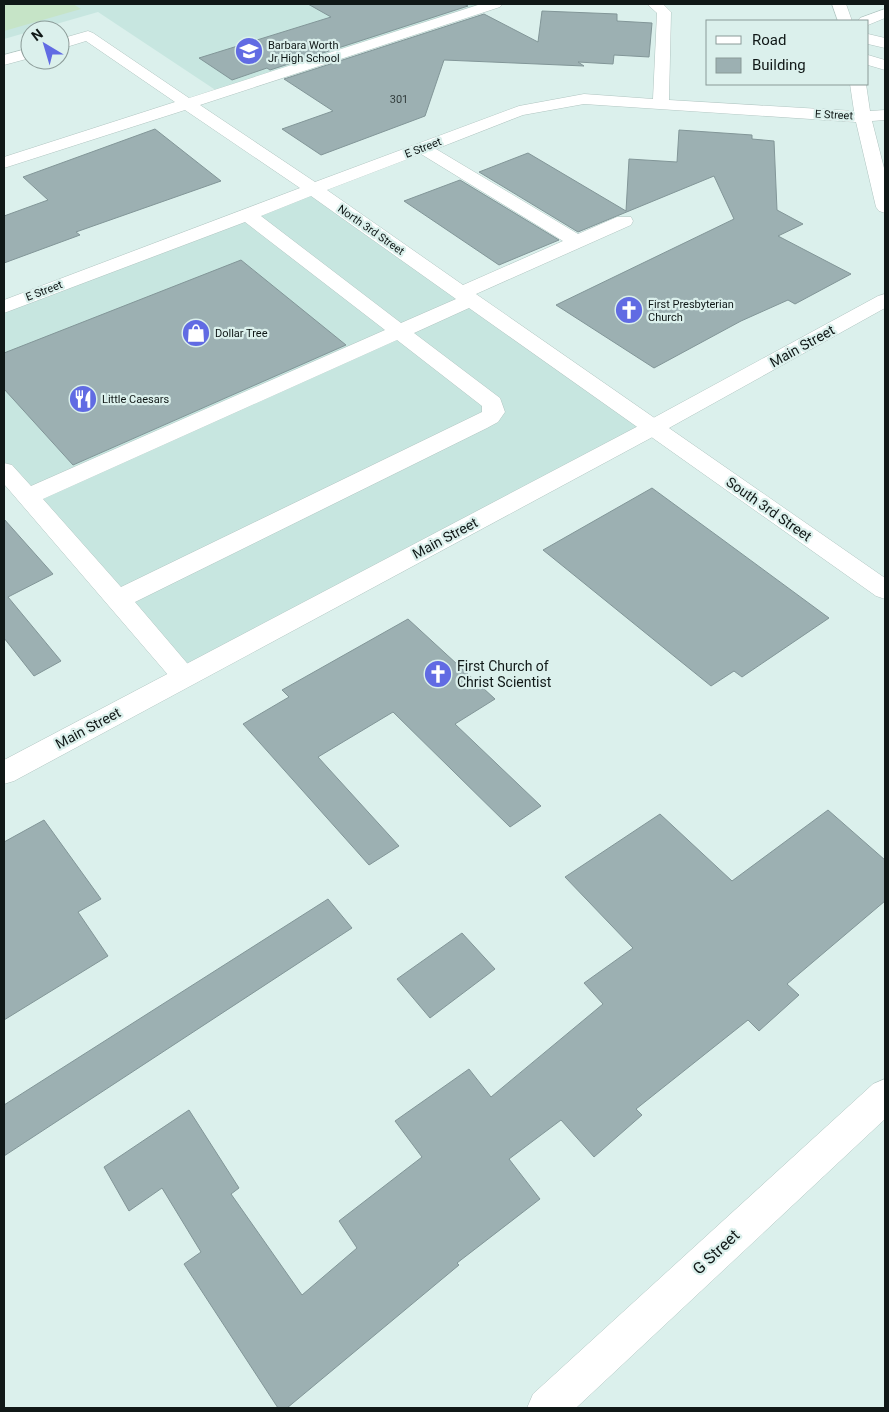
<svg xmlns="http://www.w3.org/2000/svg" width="889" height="1412" viewBox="0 0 889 1412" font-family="Roboto,sans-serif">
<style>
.built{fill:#c7e6e0}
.green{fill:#c6e4c7}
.building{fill:#9cb0b2;stroke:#829698}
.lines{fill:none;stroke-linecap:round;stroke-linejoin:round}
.minor-casing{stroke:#b0c5c1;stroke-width:1}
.major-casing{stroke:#b0c5c1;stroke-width:1}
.minor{fill:#fff;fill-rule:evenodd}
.major{fill:#fff;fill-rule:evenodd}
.labels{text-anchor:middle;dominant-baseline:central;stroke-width:4.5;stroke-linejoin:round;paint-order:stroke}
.far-poi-label{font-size:11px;fill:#101817;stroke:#dbf0ec;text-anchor:start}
.number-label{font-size:11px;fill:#333e3e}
.far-street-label{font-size:11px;fill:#101817;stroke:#dbf0ec}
.street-label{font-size:14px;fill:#101817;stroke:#dbf0ec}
.poi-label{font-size:14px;fill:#101817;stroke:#dbf0ec;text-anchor:start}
.near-street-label{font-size:16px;fill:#101817;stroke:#dbf0ec}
</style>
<rect width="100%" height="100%" fill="#dbf0ec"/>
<!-- built -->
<g class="built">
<polygon points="4,4 488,4 217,91 98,12 4,39"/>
<polygon points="314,190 652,428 185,676 4,470 4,307"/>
</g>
<!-- green -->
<polygon class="green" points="4,4 73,4 81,9 4,31"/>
<!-- building -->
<g class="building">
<polygon points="308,4 464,4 468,6 270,70 267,68 232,80 199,58 331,17"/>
<polygon points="542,11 617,14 617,21 652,23 649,57 614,55 613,64 578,62 584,66 444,60 425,116 321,155 282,129 333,111 284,79 484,14 538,42"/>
<polygon points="155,129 221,181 76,232 80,235 4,263 4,216 48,200 23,177"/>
<polygon points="679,130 752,135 752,139 774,141 777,210 803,224 778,236 851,274 795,304 788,300 741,321 654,368 556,305 734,219 714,176 578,232 479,172 528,153 626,211 629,159 677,162"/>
<polygon points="460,180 559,240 499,265 404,201"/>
<polygon points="241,260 346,345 73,465 4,389 4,353"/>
<polygon points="652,488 719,537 829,618 742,677 734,671 711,686 543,550"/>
<polygon points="4,519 53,574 8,597 61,661 34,676 4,638"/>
<polygon points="408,619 495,699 455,724 541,806 510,827 393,712 318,757 399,846 369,865 243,724 289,697 282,690"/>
<polygon points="828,810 885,860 885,901 787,984 799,995 759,1031 748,1020 636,1109 642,1115 594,1157 561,1120 509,1159 540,1199 457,1263 459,1265 287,1408 278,1408 184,1264 201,1252 162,1188 129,1211 104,1167 189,1110 239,1188 231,1194 302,1295 357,1248 339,1221 422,1157 395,1121 469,1069 491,1097 603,1004 584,983 633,948 565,877 660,814 732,881"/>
<polygon points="44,820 101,899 78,912 108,956 4,1020 4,842"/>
<polygon points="328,899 352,928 4,1156 4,1105"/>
<polygon points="462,933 495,969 430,1018 397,979"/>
</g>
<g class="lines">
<defs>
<g id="minor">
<path d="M 481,4 L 502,4 L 500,7 L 200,105 L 315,182 L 519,106 L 584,94 L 653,99 L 657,13 L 647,4 L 663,4 L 671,12 L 669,100 L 854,111 L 850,84 L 866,84 L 870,111 L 885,110 L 885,120 L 872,121 L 885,172 L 885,213 L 879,211 L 876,207 L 856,122 L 584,104 L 523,115 L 436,149 L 578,234 L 617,217 L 631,217 L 633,221 L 631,225 L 476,294 L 885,578 L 885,599 L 876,596 L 469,308 L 414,333 L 500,398 L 505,412 L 498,422 L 487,428 L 135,602 L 198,676 L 195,683 L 185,686 L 175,683 L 4,484 L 4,463 L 12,465 L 31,486 L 385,330 L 245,222 L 4,313 L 4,300 L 300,188 L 185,110 L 4,168 L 4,157 L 175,102 L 86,41 L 60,49 L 60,39 L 88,31 L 93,33 L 189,98 ZM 421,154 L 563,241 L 463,285 L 327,190 ZM 311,196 L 456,299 L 401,323 L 261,216 ZM 397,340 L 482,406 L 482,412 L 121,587 L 43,499 Z"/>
<polygon points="832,4 846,4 852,21 838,21"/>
<polygon points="885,9 885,18 868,25 868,21 858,21 860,18"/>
<polygon points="868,34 885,38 885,48 868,44"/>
<polygon points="30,48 30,58 4,65 4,55"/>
<polygon points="868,55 885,60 885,70 868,65"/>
<polygon points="885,1079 885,1119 576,1408 527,1408 533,1394 873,1084"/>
</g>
<polygon id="major" points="885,294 885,308 660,433 14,781 4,784 4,760 644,423 878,296"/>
</defs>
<!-- minor casing -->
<use href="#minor" class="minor-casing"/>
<!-- major casing -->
<use href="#major" class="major-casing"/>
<!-- minor -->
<use href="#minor" class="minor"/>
<!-- major -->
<use href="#major" class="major"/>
</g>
<!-- icons -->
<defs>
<symbol id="school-disc" viewBox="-11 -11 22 22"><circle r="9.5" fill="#616be3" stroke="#dbf0ec"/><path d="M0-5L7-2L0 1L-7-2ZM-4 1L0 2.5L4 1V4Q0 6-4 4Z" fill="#fff"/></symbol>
<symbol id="church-disc" viewBox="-11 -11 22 22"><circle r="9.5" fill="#616be3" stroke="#dbf0ec"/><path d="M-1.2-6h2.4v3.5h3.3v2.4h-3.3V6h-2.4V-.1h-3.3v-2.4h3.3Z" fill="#fff"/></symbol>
<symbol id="shop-disc" viewBox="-11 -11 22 22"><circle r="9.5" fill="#616be3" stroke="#dbf0ec"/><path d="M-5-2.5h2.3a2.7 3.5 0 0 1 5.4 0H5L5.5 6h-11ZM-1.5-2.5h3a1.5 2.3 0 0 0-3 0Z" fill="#fff"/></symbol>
<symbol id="restaurant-disc" viewBox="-11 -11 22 22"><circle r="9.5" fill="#616be3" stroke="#dbf0ec"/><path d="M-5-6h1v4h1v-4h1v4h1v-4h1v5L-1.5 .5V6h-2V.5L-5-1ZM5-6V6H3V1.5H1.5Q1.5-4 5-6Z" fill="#fff"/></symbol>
</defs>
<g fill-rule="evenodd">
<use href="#school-disc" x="233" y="35" width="32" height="32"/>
<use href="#church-disc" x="613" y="294" width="32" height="32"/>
<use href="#shop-disc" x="180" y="317" width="32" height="32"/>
<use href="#restaurant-disc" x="67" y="383" width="32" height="32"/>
<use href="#church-disc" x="422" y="658" width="32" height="32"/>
</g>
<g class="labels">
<!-- far-poi labels -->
<g class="far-poi-label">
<text x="268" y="45">Barbara Worth<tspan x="268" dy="13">Jr High School</tspan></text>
<text x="648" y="304">First Presbyterian<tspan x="648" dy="13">Church</tspan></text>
<text x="215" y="333">Dollar Tree</text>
<text x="102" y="399">Little Caesars</text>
</g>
<!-- number labels -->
<g class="number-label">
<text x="399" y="99">301</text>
</g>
<!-- far-street labels -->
<g class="far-street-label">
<text transform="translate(834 115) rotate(3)">E Street</text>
<text transform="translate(423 148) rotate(-21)">E Street</text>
<text transform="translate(371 230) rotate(35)">North 3rd Street</text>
<text transform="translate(44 291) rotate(-21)">E Street</text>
</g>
<!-- street labels -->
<g class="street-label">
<text transform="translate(802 346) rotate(-29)">Main Street</text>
<text transform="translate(769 509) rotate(35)">South 3rd Street</text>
<text transform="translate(445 538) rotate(-28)">Main Street</text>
<text transform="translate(88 728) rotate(-28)">Main Street</text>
</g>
<!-- poi labels -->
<g class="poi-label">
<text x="457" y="666">First Church of<tspan x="457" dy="16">Christ Scientist</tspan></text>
</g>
<!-- near-street labels -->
<g class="near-street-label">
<text transform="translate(716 1252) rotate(-43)">G Street</text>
</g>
</g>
<!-- border -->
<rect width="889" height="1412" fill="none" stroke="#101817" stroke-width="10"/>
<!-- legend -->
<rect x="706" y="20" width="162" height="65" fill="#dbf0ec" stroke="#8a9a97"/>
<rect x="716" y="36" width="25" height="8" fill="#ffffff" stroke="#8a9a97"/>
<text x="752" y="45" font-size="15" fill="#101817">Road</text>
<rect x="716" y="58" width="25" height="15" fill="#9cb0b2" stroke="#8a9a97"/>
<text x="752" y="70" font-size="15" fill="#101817">Building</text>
<!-- north arrow -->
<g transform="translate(45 45) rotate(322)"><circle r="24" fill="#dbf0ec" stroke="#8a9a97"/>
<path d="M0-4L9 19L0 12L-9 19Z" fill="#616be3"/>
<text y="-8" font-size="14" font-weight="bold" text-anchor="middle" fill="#101817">N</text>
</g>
</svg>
